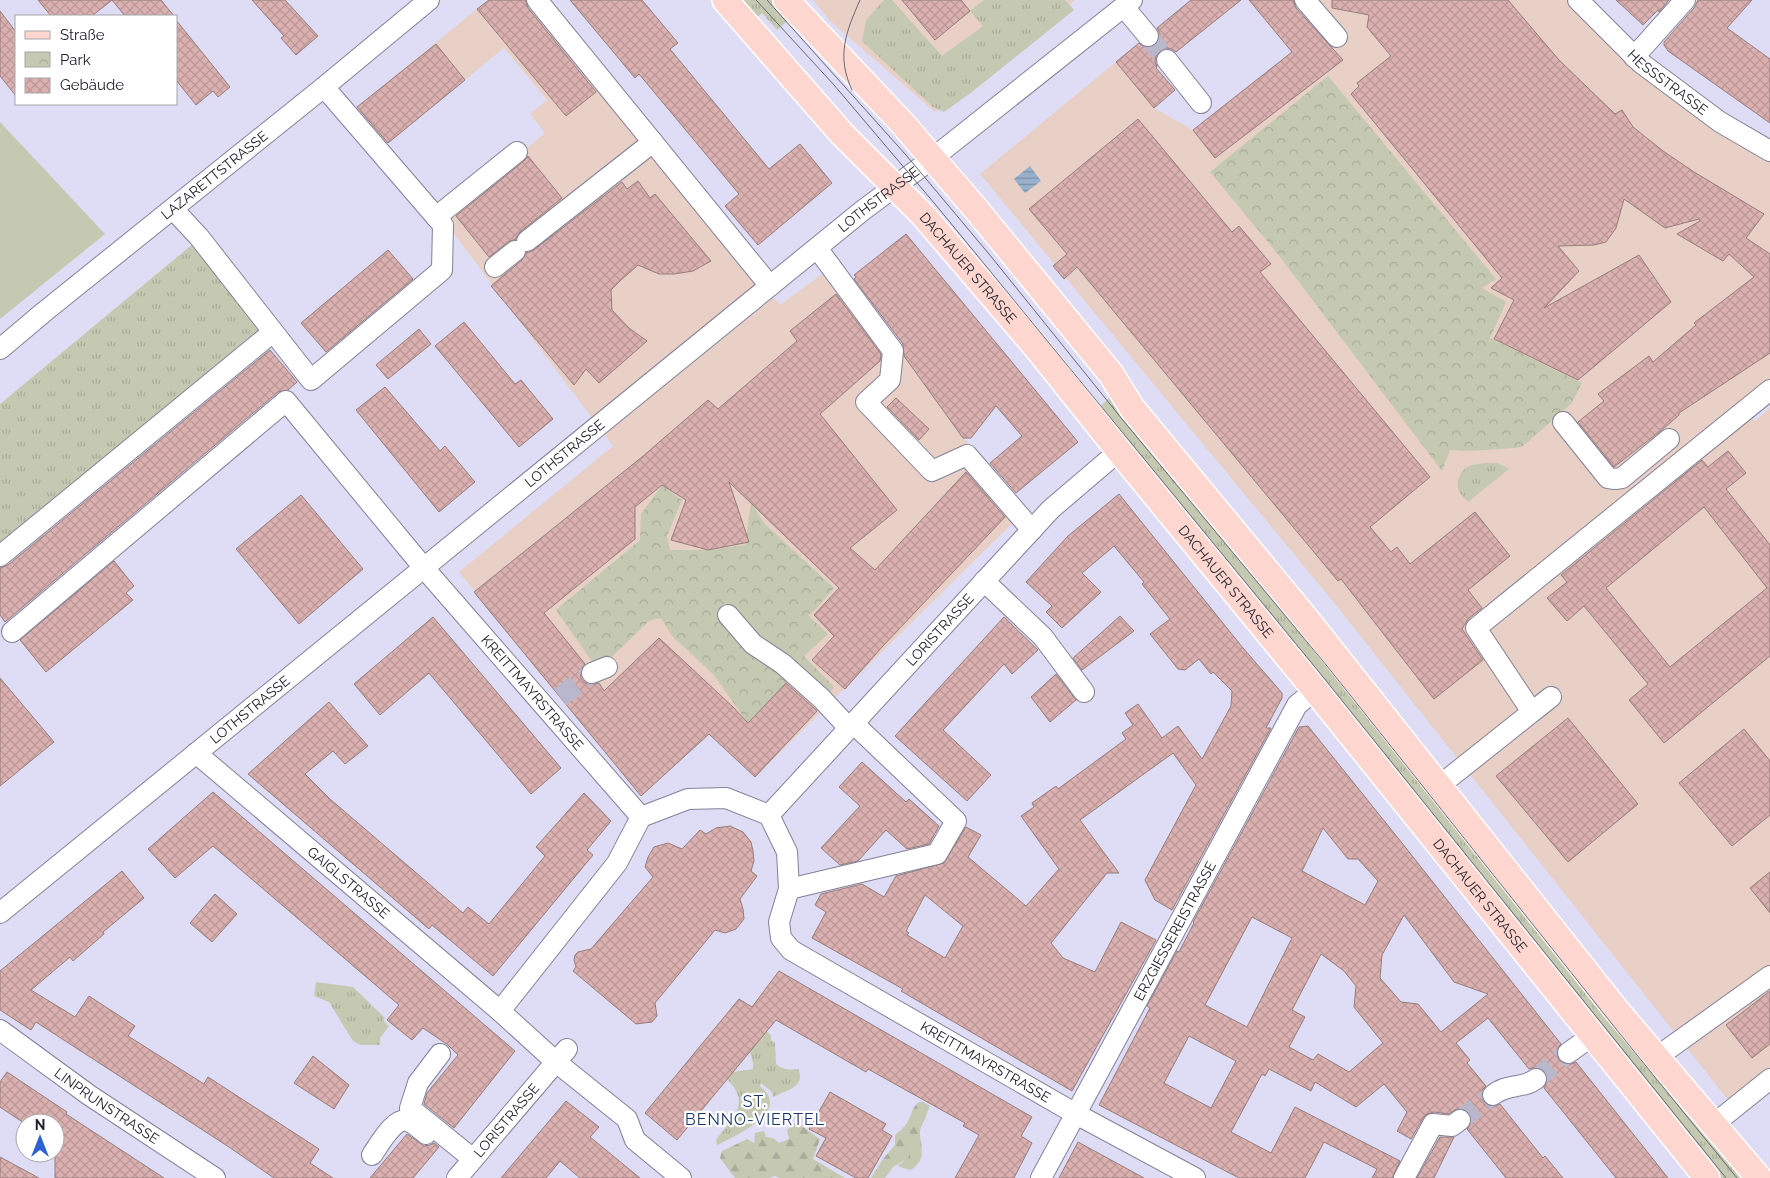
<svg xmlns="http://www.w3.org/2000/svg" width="1770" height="1178" viewBox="0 0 1770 1178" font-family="Raleway,sans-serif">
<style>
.education{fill:#e8d0c7}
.grass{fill:url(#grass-tufts)}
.forest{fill:url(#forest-firs)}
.park{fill:url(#park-crowns)}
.garden{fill:#c5c9b1}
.water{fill:url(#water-rules)}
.building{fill:url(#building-cross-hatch);stroke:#987d7c;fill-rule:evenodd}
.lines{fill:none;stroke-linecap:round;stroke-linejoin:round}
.minor-tunnel{stroke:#b9b7cc;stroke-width:20;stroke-dasharray:20 10;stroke-linecap:butt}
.minor-casing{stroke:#838197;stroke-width:22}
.major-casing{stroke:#fff;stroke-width:28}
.minor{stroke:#fff;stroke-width:20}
.major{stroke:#fdd6d0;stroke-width:25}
.tram{stroke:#696776;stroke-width:1}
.labels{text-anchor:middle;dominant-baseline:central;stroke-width:4.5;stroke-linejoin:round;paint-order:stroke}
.street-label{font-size:14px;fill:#212029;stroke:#fff}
.quarter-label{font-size:16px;letter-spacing:1px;fill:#1a366c;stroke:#fff}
</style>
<defs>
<pattern id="grass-tufts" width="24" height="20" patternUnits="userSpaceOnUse" patternTransform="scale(1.25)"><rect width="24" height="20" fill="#c5c9b1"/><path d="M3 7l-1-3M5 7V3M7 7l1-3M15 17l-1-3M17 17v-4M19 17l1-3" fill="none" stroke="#a9ac98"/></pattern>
<pattern id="forest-firs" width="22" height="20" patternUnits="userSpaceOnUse" patternTransform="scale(1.25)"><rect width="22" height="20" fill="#c5c9b1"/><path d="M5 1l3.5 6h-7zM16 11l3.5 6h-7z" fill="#a9ac98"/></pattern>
<pattern id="park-crowns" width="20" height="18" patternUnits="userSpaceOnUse" patternTransform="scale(1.25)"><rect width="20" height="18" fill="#c5c9b1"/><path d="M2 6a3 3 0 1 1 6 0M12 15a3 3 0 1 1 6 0" fill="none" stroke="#a9ac98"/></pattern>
<pattern id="water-rules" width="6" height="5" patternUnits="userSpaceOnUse" patternTransform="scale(1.25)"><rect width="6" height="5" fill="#98b0cb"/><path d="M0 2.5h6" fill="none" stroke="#7c8fa5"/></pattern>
<pattern id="building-cross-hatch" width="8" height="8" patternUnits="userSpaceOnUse" patternTransform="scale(1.25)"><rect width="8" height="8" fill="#dab1b0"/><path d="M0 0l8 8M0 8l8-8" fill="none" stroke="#bb9897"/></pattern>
</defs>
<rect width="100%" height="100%" fill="#dfddf5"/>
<!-- education -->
<g class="education">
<polygon points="488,0 532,0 780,305 832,267 908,353 978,458 1027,509 755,777 709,734 641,796 459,572 613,446 443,219 545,133 530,114 547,100 504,48 387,144 357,107"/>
<polygon points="813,0 1075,0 935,112 829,20"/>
<polygon points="1294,0 1572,0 1770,160 1770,380 1740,404 1755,421 1770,408 1770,1067 1728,1100 1331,599 980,174 1116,62 1154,108 1193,130 1215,157 1342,60"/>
</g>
<!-- grass -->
<g class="grass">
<polygon points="738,0 773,0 790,19 777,30 762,13 754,20"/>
<polygon points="884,0 892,0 942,56 983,26 970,11 984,0 1065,0 1074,10 972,92 944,112 933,107 862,41 866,20"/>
<polygon points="194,243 265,328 0,544 0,404"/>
<polygon points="1113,395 1744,1178 1719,1178 1097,409"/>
<path d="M 1497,463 L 1509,469 L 1468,502 C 1466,499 1462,496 1460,493 C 1454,481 1461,467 1473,465 C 1481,463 1490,463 1497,463 Z"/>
<polygon points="316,982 353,987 385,1018 383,1020 389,1026 380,1038 380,1045 361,1045 353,1041 329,1002 314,996"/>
<path d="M 766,1031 L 771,1035 L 771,1040 L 775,1043 L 776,1064 C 783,1070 790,1070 798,1069 C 807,1086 785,1091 773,1097 L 772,1092 L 761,1083 L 760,1086 C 764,1090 770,1096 770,1102 C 772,1119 730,1139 717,1145 L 716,1140 C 732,1118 752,1104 727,1079 L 733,1072 L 753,1069 L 753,1064 L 750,1051 Z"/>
<path d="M 920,1137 C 923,1151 924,1163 910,1170 L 900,1167 L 898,1165 L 903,1162 L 909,1152 L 920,1144 Z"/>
</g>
<!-- forest -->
<g class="forest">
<path d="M 919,1102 L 923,1102 L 930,1106 L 920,1130 L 920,1144 L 917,1149 L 909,1152 L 908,1158 L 893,1167 L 885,1178 L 871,1178 L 883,1159 L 895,1145 L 895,1135 C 899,1131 904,1128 907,1123 C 912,1115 911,1108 919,1102 Z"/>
<polygon points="796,1122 820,1139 813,1159 845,1178 779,1178 775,1176 769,1178 735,1178 720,1158 722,1151 747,1139 754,1143 755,1133 764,1131 766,1137 773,1138 779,1143 789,1139 787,1130"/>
</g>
<!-- park -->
<g class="park">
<polygon points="1328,76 1496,279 1482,288 1506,302 1490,338 1582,383 1571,404 1523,446 1517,448 1466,451 1450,450 1442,471 1277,253 1210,172"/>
<polygon points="662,485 682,500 667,536 670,550 708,550 745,545 751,503 765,524 834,588 815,610 808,615 828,634 804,656 834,687 819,708 788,680 748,723 713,674 672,636 661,618 649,621 598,670 556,610 640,540 641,514"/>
</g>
<!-- garden -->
<polygon class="garden" points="0,122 105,234 0,319"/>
<!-- water -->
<polygon class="water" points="1030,166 1041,181 1025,193 1014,179"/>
<!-- building -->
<g class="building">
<polygon points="38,0 161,0 174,16 125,16 112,0 92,16 51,16"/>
<polygon points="252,0 285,0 318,36 296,55 281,38 284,36"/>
<polygon points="489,0 525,0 528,8 596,92 566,116 477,9"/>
<polygon points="570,0 642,0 678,43 670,49 769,169 800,144 832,183 758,245 725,206 739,194 639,74 635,78"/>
<polygon points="902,0 961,0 970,11 935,40"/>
<polygon points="1191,0 1241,0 1176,52 1172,49 1166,48 1159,51 1156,56 1155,61 1157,67 1156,68 1175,90 1154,108 1116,62 1139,43 1144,47 1149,48 1155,45 1159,40 1160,34 1157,28"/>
<polygon points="1249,0 1293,0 1296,8 1343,60 1215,158 1193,130 1292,52"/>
<polygon points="1332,0 1508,0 1559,60 1615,114 1622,110 1633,127 1663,151 1694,172 1764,214 1746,238 1770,254 1770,353 1679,413 1679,415 1663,429 1614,467 1578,422 1604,401 1598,394 1649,356 1653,362 1696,325 1694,323 1754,277 1729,254 1723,261 1677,234 1700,221 1699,219 1665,228 1624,199 1616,228 1606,242 1594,245 1558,246 1579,271 1544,308 1639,255 1671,302 1578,380 1494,339 1514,300 1491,288 1502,278 1351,94 1359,86 1357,83 1391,56 1367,27 1369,15 1332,8"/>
<polygon points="1616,0 1669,0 1659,12 1658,10 1643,25"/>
<polygon points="1698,0 1752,0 1727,28 1770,59 1770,123 1668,51 1664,45 1664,42 1694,8"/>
<polygon points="0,11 16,32 16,96 0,76"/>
<polygon points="176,20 230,87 218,97 213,91 196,105 176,80"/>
<polygon points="436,44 465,80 388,143 357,107"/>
<polygon points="1138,119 1232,232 1239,226 1271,264 1260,272 1430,477 1370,527 1391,552 1397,547 1410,564 1475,512 1510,556 1468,590 1482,608 1468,619 1462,629 1483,660 1434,699 1341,579 1338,581 1077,267 1064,279 1053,266 1067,254 1029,209"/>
<polygon points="528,156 562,198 520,232 516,239 508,242 489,257 456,216 524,161"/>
<polygon points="638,181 650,198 655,194 711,261 693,271 674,274 659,274 638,265 621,280 611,290 612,310 629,328 647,341 599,383 586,369 574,385 491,286 522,260 526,253 534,250 622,182 627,189"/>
<polygon points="906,234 1078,442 1016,493 990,463 1022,436 996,406 971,438 963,438 904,356 903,344 854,279 856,277 854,275"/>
<polygon points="388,250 413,279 326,352 301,323"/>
<polygon points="836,294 881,354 880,361 820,414 897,510 850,548 875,570 966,472 1005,517 882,647 845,689 812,660 834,636 814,615 839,588 729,482 749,542 708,550 671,540 686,500 662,485 635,507 635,539 544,613 585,664 580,671 581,678 584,682 590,685 599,683 604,691 659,638 733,707 748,723 786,683 817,711 755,777 709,734 641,796 474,592 642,457 708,400 718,409 797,341 790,331"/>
<polygon points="464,322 515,384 521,380 553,419 519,447 435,346"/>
<polygon points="419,329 431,344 388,379 376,365"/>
<polygon points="270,350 297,382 288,390 278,392 5,622 0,615 0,568 8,565"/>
<polygon points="385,387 440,451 445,446 475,482 439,512 356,410"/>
<polygon points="896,398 929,429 919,440 887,407"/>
<path d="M 1728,451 L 1746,473 L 1726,489 L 1770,545 L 1770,656 L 1664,743 L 1629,700 L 1648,684 L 1584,606 L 1567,621 L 1547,598 L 1567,582 L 1561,575 L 1702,460 L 1708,467 ZM 1704,507 L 1767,588 L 1670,667 L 1606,588 Z"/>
<path d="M 1119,494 L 1243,648 L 1282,693 L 1282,698 L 1266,728 L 1271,728 L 1172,910 L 1155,900 L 1145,880 L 1196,785 L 1173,753 L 1080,820 L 1119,873 L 1107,873 L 1051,943 L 1063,958 L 1095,972 L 1121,922 L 1156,940 L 1072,1091 L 901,991 L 903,989 L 812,938 L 826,912 L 815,905 L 821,894 L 862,884 L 884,897 L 896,876 L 944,863 L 966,827 L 981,835 L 968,857 L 1026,906 L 1059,869 L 1021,816 L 1034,807 L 1032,803 L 1056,786 L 1058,789 L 1126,739 L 1122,733 L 1133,725 L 1125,713 L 1138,704 L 1162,738 L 1178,726 L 1202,759 L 1231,706 L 1232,691 L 1213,672 L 1211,674 L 1199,659 L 1185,670 L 1178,669 L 1150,634 L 1170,619 L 1142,584 L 1144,582 L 1114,546 L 1082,573 L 1101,592 L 1062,628 L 1046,612 L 1052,606 L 1026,582 L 1068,536 ZM 925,895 L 963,926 L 945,958 L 907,935 L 909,933 L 906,931 Z"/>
<polygon points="301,495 363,569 299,624 236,549"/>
<polygon points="114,561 134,586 126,593 133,600 46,672 20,640"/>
<polygon points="1120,616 1134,631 1082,670 1073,658"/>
<polygon points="433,617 561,768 531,794 429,673 380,715 354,684"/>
<polygon points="1004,617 1038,650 1012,674 1004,664 943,730 991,775 967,801 895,736"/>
<polygon points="1056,674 1076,700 1050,722 1031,697"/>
<polygon points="0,678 54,742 0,786"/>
<polygon points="329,702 368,746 345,764 333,751 305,774 330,799 463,913 468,907 489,924 545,856 536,847 584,793 611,821 587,850 593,855 493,976 432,925 429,929 248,774"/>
<polygon points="1568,718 1638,804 1568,862 1496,776"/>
<path d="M 1308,726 L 1402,843 L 1561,1044 L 1557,1049 L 1556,1054 L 1559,1060 L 1564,1064 L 1569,1065 L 1576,1062 L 1668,1178 L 1616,1178 L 1544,1088 L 1548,1079 L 1546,1072 L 1541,1068 L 1536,1067 L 1529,1069 L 1488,1018 L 1456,1043 L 1470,1060 L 1467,1063 L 1486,1086 L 1482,1090 L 1481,1096 L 1483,1101 L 1488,1105 L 1494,1107 L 1500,1104 L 1543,1158 L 1545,1156 L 1563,1178 L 1506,1178 L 1467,1129 L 1471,1124 L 1472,1118 L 1469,1113 L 1464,1109 L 1458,1108 L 1449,1114 L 1434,1112 L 1427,1114 L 1423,1118 L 1411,1139 L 1397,1131 L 1407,1112 L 1384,1084 L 1356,1107 L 1315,1082 L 1311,1091 L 1269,1069 L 1265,1076 L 1262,1074 L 1231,1132 L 1271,1153 L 1295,1107 L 1400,1161 L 1392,1178 L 1372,1178 L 1377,1169 L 1324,1142 L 1305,1178 L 1239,1178 L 1099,1105 L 1150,1008 L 1147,1006 L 1177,951 L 1179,952 L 1194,923 L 1193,922 L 1299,727 ZM 1323,828 L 1348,859 L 1358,859 L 1378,881 L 1365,905 L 1302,871 ZM 1404,915 L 1454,982 L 1488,994 L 1441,1032 L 1418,1004 L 1401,1002 L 1380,978 L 1382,955 ZM 1252,917 L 1292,938 L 1247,1027 L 1205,1005 ZM 1321,954 L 1344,971 L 1356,986 L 1354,1007 L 1383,1043 L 1349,1072 L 1318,1054 L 1313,1060 L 1289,1047 L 1305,1017 L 1292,1010 ZM 1189,1036 L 1236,1061 L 1211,1108 L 1164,1083 Z"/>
<polygon points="1744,729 1770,761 1770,815 1732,846 1679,783"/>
<polygon points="862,762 906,802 909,799 939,826 929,844 907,849 886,830 858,861 840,865 821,848 860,806 839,787"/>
<polygon points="213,792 515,1051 454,1128 424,1104 427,1093 458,1055 448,1045 423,1028 412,1040 387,1020 399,1005 213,846 175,878 148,849"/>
<polygon points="730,826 743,832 751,842 753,851 754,861 751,871 757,876 740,899 743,909 744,919 736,929 725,933 715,930 655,1003 657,1016 652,1022 636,1024 573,971 576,967 574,960 575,955 578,952 591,949 653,877 645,867 648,857 654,847 668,843 682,849 700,830 706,834 716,828"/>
<polygon points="122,871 144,898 103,932 104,934 73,961 70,957 31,990 75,1017 89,996 135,1026 128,1036 204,1084 208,1077 319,1149 310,1163 333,1178 274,1178 229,1147 36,1022 31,1030 0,1010 0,971"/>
<polygon points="1770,872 1770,913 1750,888"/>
<polygon points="215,894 237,914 212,942 190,923"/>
<polygon points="779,971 1032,1117 1021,1136 1032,1143 1014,1178 955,1178 979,1135 963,1126 965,1123 868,1069 866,1072 776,1020 677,1140 645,1113 739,999 752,1007"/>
<polygon points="1770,991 1770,1044 1752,1058 1726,1025"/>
<polygon points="313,1056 349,1085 334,1109 294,1083"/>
<polygon points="7,1072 67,1112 66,1114 164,1178 55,1178 55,1123 24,1123 0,1107 0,1082"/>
<polygon points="830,1092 886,1124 882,1130 892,1136 868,1178 856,1178 816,1156 826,1138 809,1129"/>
<polygon points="566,1101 599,1127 590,1137 640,1178 580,1178 560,1161 546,1178 501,1178"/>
<polygon points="407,1134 424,1146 430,1145 434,1143 439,1147 413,1178 370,1178"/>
<polygon points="1440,1137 1454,1137 1434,1178 1417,1178"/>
<polygon points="1078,1142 1144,1178 1059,1178"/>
<polygon points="0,1157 39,1178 0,1178"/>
</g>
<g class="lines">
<!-- minor-tunnel -->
<g class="minor-tunnel">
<polyline points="1148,36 1167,60"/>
<polyline points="560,697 592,673"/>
<polyline points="1536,1079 1568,1053"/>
<polyline points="1460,1120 1493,1095"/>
</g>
<defs>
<g id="minor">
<polyline points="537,0 770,286"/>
<polyline points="1305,0 1337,37"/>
<path id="s1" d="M 1578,0 L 1641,63 L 1720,122 L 1770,151"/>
<polyline points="1124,7 1148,36"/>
<polyline points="1634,57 1685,0"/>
<polyline points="1167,60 1201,103"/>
<polyline points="173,209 199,237 311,380 442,270 443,225 324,87"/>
<polyline points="436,217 517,152"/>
<polyline points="527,241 653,142"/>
<polyline points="817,248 893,351 890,380 866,402 932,471 967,455 1032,530"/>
<polyline points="495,267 515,251"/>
<path id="s2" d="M 0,349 L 44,312 L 324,87 L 429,0"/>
<polyline points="1563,422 1608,478 1615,479 1622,478 1669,439"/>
<polyline points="0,556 273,332"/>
<polyline points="984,581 1043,637 1084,692"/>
<polyline points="728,615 753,644 783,664 822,699 849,728"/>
<path id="s3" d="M 12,632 L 286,401 L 424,568 L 641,817"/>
<polyline points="592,673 607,667"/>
<polyline points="1532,712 1551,697"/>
<path id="s4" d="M 196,753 L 500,1011 L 556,1062 L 627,1119 L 635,1140 L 681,1178"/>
<polyline points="1439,786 1532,712 1476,628 1770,390"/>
<path id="s5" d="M 769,815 L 1051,509 L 1119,451"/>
<polyline points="789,889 937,854 956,821 853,723"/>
<path id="s6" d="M 0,913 L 862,211 L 933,158 L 1132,0"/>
<path id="s7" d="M 500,1011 L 617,863 L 641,817 L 688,799 L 726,798 L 769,815 L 787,852 L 789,889 L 779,922 L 781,938 L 791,950 L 1076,1114 L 1195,1178"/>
<path id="s8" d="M 0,1030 L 89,1095 L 215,1178"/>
<polyline points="1568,1053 1592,1036"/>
<polyline points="440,1054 418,1083 410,1108 473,1159"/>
<polyline points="1657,1057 1770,976"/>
<path d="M 1493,1095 C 1507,1083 1523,1089 1536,1079"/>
<polyline points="1714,1124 1770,1079"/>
<path d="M 372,1155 C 379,1145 396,1113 410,1122 C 416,1125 421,1130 426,1134"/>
<path id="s9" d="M 457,1178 L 567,1049"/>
<path id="s10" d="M 1041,1178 L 1297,705 L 1315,690"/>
<polyline points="1404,1178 1433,1124 1452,1126 1460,1120"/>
</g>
<g id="major">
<path id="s11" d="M 725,0 L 842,134 L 923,215 L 1036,347 L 1119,451 L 1315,690 L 1707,1178"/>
<polyline points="786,0 903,124 975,208 1111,374 1132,408 1304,616 1618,1012 1759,1178"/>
</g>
</defs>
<!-- minor casing -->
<use href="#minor" class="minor-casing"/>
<!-- major casing -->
<use href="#major" class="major-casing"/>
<!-- minor -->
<use href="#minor" class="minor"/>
<!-- major -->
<use href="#major" class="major"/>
<!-- tram -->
<g class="tram">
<polyline points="756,0 834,85 935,204 1319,672 1726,1178"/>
<polyline points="767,0 906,155 989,254 1122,419 1327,666 1620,1034 1737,1178"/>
<path d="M 852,90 C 836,56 846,32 860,0"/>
</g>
</g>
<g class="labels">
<!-- street labels -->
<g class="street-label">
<text stroke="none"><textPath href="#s1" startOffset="122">HESSSTRASSE</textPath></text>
<text stroke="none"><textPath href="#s2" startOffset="276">LAZARETTSTRASSE</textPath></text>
<text stroke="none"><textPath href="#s6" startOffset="1132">LOTHSTRASSE</textPath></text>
<text stroke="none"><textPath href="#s11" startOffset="362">DACHAUER STRASSE</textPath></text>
<text stroke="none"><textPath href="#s6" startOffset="728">LOTHSTRASSE</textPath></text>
<text stroke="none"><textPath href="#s11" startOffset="768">DACHAUER STRASSE</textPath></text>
<text stroke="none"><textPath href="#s5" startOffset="252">LORISTRASSE</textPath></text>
<text stroke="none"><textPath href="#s3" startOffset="740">KREITTMAYRSTRASSE</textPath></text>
<text stroke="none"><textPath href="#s6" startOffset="322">LOTHSTRASSE</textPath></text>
<text stroke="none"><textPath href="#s4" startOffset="200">GAIGLSTRASSE</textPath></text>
<text stroke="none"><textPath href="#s11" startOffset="1172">DACHAUER STRASSE</textPath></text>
<text stroke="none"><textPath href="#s10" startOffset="281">ERZGIESSEREISTRASSE</textPath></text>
<text stroke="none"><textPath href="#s7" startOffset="744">KREITTMAYRSTRASSE</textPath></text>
<text stroke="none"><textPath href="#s8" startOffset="131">LINPRUNSTRASSE</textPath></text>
<text stroke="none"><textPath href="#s9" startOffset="76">LORISTRASSE</textPath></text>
</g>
<!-- quarter labels -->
<g class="quarter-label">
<text x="755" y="1101">ST.<tspan x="755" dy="18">BENNO-VIERTEL</tspan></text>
</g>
</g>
<!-- legend -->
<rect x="15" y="15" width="162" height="90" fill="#ffffff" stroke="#a6a6a9"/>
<rect x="25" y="31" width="25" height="8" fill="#fdd6d0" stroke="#a6a6a9"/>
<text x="60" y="40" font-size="15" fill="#212029">Straße</text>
<rect x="25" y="52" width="25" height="15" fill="url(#park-crowns)" stroke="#a6a6a9"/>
<text x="60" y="65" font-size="15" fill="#212029">Park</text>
<rect x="25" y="78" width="25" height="15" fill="url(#building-cross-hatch)" stroke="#a6a6a9"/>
<text x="60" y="90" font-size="15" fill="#212029">Gebäude</text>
<!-- north arrow -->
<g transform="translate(40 1138)"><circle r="24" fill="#ffffff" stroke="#a6a6a9"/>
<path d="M0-4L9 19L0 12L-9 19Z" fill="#2c63d1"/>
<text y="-8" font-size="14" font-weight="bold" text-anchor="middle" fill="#212029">N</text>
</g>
</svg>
